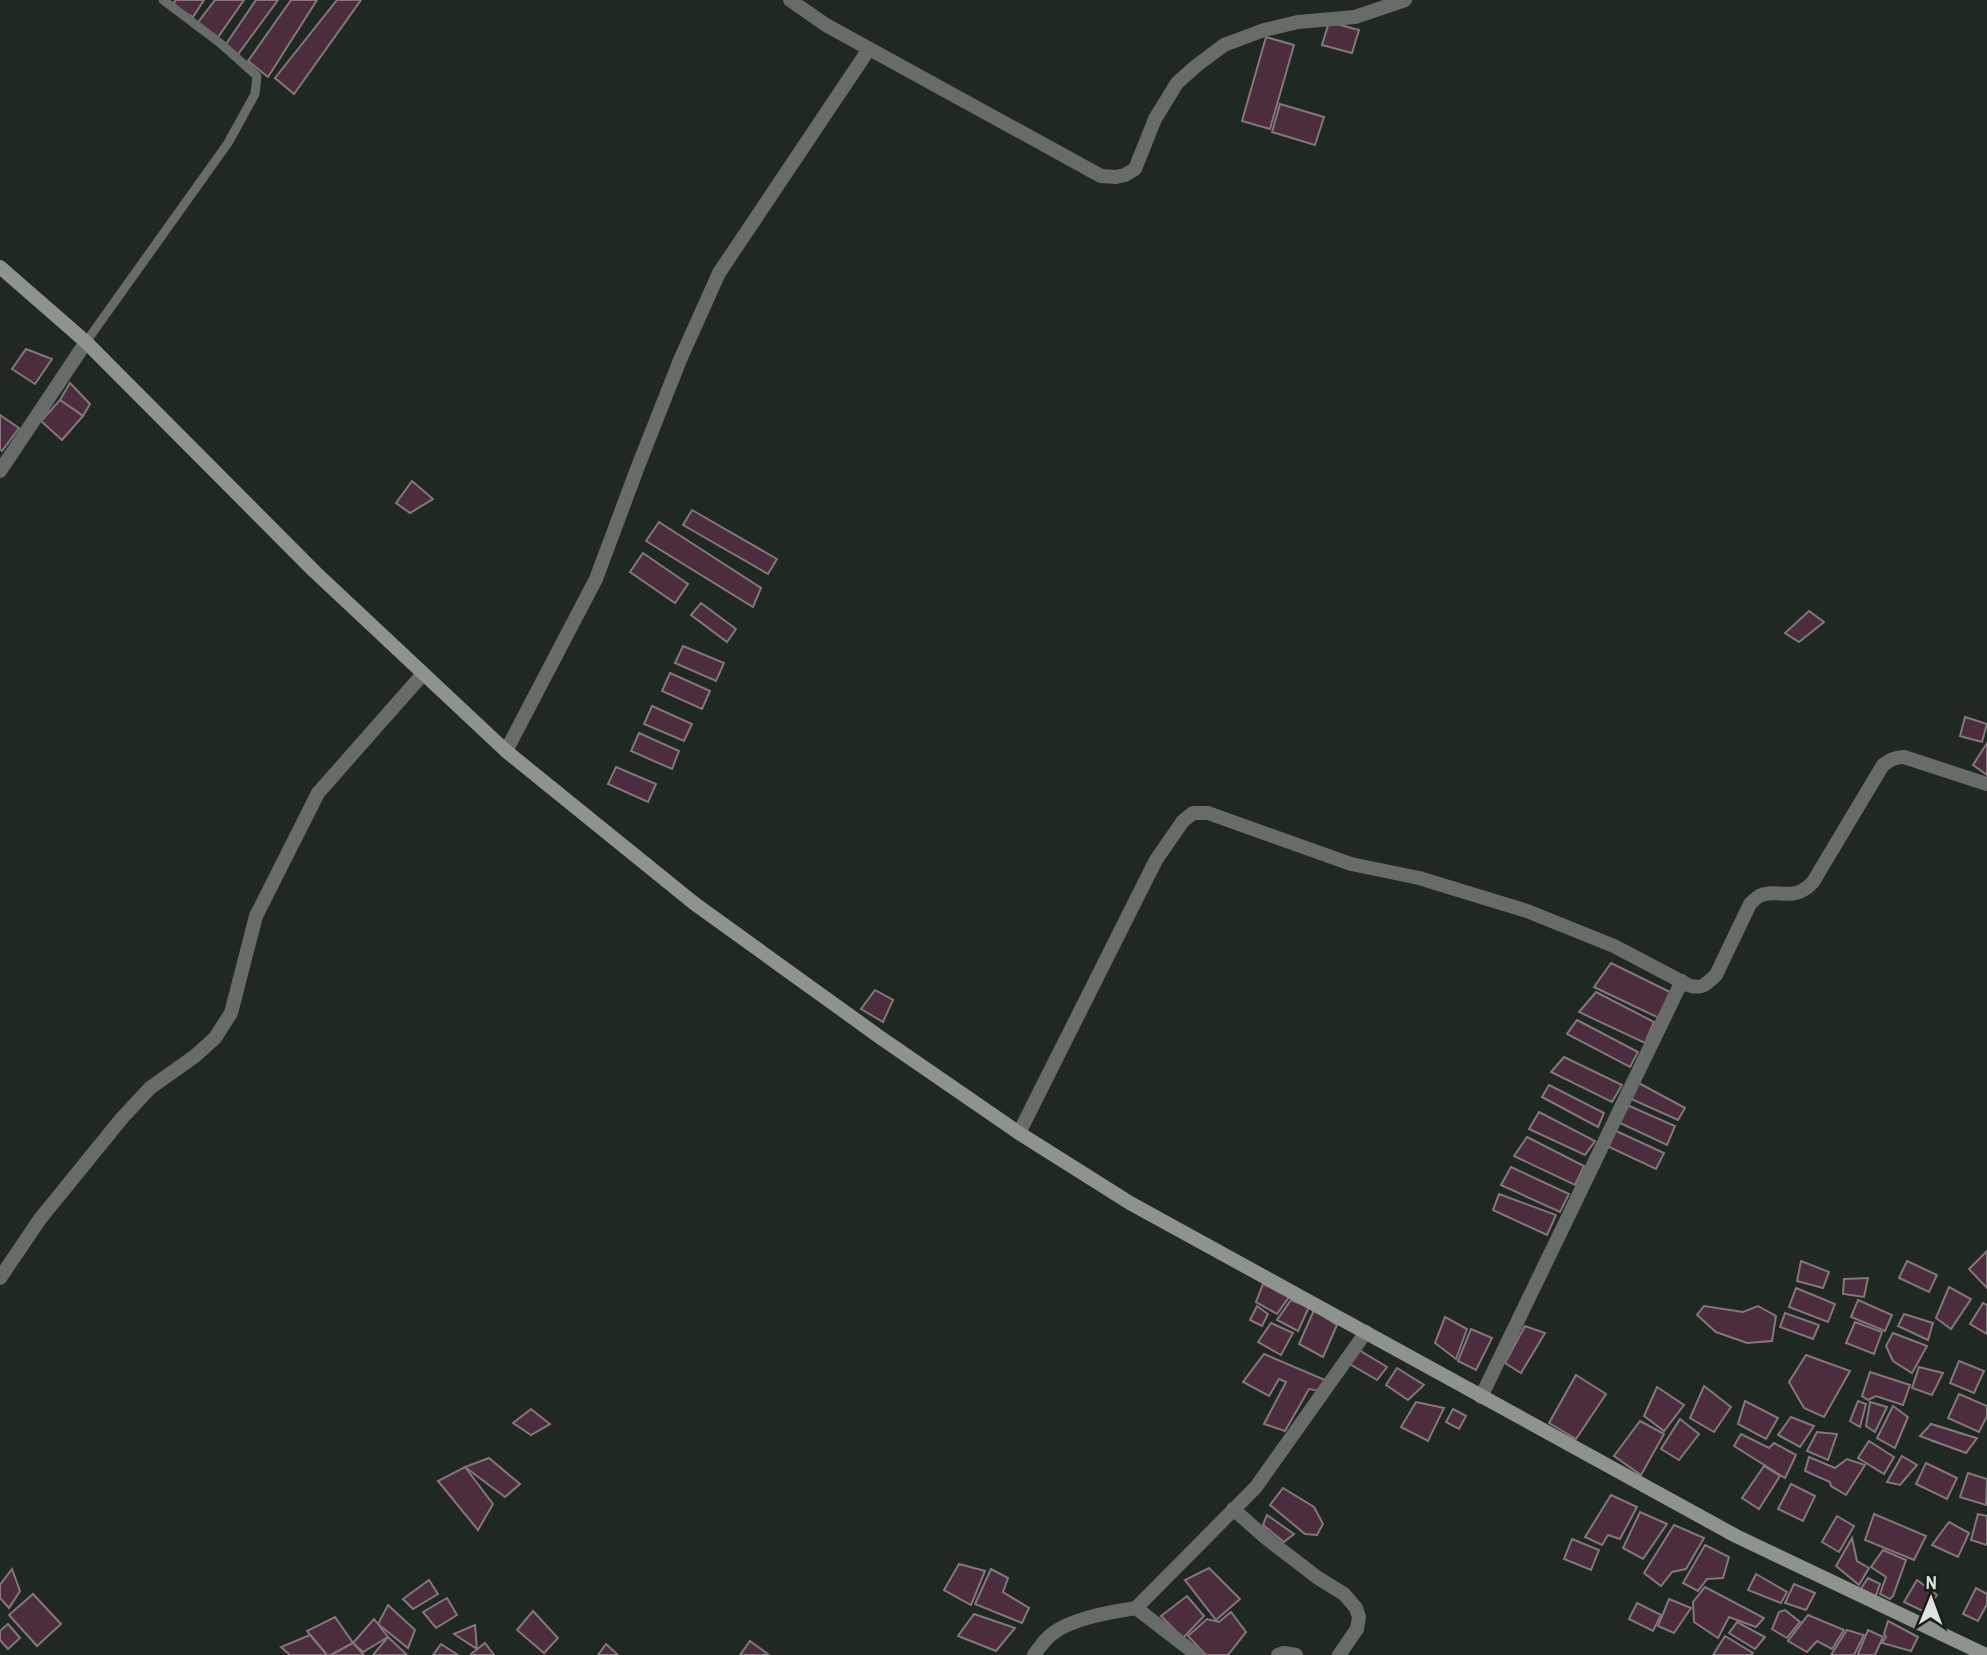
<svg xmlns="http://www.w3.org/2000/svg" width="1987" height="1655" viewBox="0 0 1987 1655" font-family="'Archivo Narrow',sans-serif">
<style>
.building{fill:#4c2d3d;stroke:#83767c;stroke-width:2}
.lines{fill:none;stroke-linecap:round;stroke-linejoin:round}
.lane{stroke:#676c68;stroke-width:9}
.street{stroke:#676c68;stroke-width:14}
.secondary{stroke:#8c948d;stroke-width:14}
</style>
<rect width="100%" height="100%" fill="#1f2821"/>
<!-- building -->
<g class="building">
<polygon points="176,0 204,0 193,17 171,6"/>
<polygon points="215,0 244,0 216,40 196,25"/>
<polygon points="256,0 278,0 236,57 224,47"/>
<polygon points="291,0 317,0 268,77 248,61"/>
<polygon points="337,0 361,0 294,94 275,78"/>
<polygon points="1329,22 1359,30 1352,53 1322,45"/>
<polygon points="1266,37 1294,45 1270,129 1242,121"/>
<polygon points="1280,104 1324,117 1315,145 1272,132"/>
<polygon points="26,349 52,359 35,384 12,369"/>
<polygon points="70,383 90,404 83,416 60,400"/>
<polygon points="60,400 83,416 62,440 41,421"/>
<polygon points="0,415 19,428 2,451 0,449"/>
<polygon points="412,481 433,499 410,513 396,503"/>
<polygon points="692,510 777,559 768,574 683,525"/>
<polygon points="659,522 761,588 753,607 646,541"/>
<polygon points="643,553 688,584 675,603 630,572"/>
<polygon points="701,603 736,629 727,642 691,615"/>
<polygon points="1809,611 1824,622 1799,642 1785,633"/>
<polygon points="683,646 724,663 716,681 675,663"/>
<polygon points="670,673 710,691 702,709 662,691"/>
<polygon points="652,706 692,724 684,741 644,724"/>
<polygon points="1965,717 1987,724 1982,742 1960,736"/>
<polygon points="639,733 679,751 672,769 631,751"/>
<polygon points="1987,743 1987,775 1973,765"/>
<polygon points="616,767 656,784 648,802 608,784"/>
<polygon points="1611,963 1670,992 1659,1018 1594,987"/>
<polygon points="875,990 893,1000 883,1022 861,1009"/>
<polygon points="1596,992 1654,1022 1645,1043 1579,1012"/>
<polygon points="1577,1020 1638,1052 1630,1067 1567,1034"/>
<polygon points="1564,1057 1622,1085 1612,1102 1551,1072"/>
<polygon points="1637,1082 1685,1108 1678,1120 1629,1098"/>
<polygon points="1549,1085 1604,1113 1598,1127 1542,1097"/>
<polygon points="1627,1105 1675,1126 1667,1145 1618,1122"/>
<polygon points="1539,1112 1595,1141 1585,1155 1529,1129"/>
<polygon points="1614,1130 1664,1153 1656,1169 1607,1146"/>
<polygon points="1527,1137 1584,1166 1575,1185 1514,1156"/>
<polygon points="1511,1167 1569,1194 1560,1212 1501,1185"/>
<polygon points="1499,1194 1556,1215 1547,1235 1493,1210"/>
<polygon points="1987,1251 1987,1288 1969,1269"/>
<polygon points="1801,1261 1829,1272 1823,1288 1797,1281"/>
<polygon points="1907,1261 1937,1275 1929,1292 1899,1278"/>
<polygon points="1868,1278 1864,1297 1843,1294 1844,1279"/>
<polygon points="1263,1284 1289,1297 1277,1314 1256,1302"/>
<polygon points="1949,1287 1971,1299 1951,1329 1936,1318"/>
<polygon points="1796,1288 1835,1304 1828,1322 1789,1307"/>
<polygon points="1291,1300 1309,1307 1298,1331 1277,1320"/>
<polygon points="1858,1300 1892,1315 1885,1331 1851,1317"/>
<polygon points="1983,1303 1987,1305 1987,1334 1970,1324"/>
<polygon points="1257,1306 1268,1314 1262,1326 1250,1320"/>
<polygon points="1704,1306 1743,1312 1758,1306 1776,1316 1772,1341 1747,1343 1716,1332 1697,1315"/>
<polygon points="1314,1310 1337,1325 1323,1357 1299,1344"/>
<polygon points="1785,1313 1819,1325 1813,1339 1780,1327"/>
<polygon points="1904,1314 1933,1323 1928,1340 1898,1326"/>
<polygon points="1445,1317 1467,1329 1456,1359 1435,1343"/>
<polygon points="1855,1322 1882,1332 1874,1354 1846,1343"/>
<polygon points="1271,1323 1293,1333 1281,1355 1258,1342"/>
<polygon points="1525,1326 1545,1333 1521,1373 1505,1363"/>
<polygon points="1471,1329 1492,1338 1476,1370 1458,1361"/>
<polygon points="1893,1333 1927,1346 1912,1373 1893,1361 1886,1346"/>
<polygon points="1359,1350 1387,1367 1377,1380 1348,1363"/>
<polygon points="1264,1354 1325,1380 1319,1391 1309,1389 1285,1431 1264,1424 1286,1382 1279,1379 1269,1396 1243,1382"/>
<polygon points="1806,1355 1850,1371 1824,1417 1804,1408 1789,1382"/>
<polygon points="1959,1361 1984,1371 1974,1393 1950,1383"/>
<polygon points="1919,1367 1943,1373 1932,1395 1912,1388"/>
<polygon points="1397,1368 1424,1385 1408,1400 1386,1385"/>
<polygon points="1870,1372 1910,1385 1903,1405 1876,1396 1868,1400 1862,1396"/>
<polygon points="1576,1375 1606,1394 1576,1439 1549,1423"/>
<polygon points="1704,1386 1731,1407 1714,1432 1690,1418"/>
<polygon points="1657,1387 1684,1405 1664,1431 1644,1416"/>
<polygon points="1959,1394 1987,1406 1987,1416 1979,1432 1948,1418"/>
<polygon points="1745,1401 1778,1418 1766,1439 1738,1424"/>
<polygon points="1858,1401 1866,1404 1860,1427 1850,1421"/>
<polygon points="1416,1402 1444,1408 1428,1441 1401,1427"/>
<polygon points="1870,1402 1887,1407 1875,1432 1866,1426"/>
<polygon points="1893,1406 1908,1417 1895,1448 1877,1438"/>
<polygon points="531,1409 550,1424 531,1435 513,1423"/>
<polygon points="1453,1409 1466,1416 1459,1429 1446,1422"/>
<polygon points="1791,1417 1814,1426 1800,1447 1778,1435"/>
<polygon points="1680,1419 1699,1434 1679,1460 1661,1449"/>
<polygon points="1640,1421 1664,1434 1641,1475 1614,1456"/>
<polygon points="1931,1424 1963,1434 1958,1449 1932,1441"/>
<polygon points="1931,1424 1963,1434 1977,1438 1966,1453 1920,1436"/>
<polygon points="1817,1432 1837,1434 1828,1460 1807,1451"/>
<polygon points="1741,1434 1769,1448 1774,1443 1796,1455 1785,1478 1734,1446"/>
<polygon points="1869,1441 1894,1457 1884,1474 1858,1458"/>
<polygon points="1902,1456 1917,1465 1900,1485 1887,1482"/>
<polygon points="1809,1457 1835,1468 1847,1459 1865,1465 1846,1495 1831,1486 1830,1482 1805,1471"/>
<polygon points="489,1458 520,1484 505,1497 465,1467"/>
<polygon points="1926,1463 1957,1478 1947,1499 1916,1484"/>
<polygon points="1764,1466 1780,1476 1759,1509 1742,1498"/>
<polygon points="465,1467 493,1504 478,1530 438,1481"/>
<polygon points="1968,1473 1987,1479 1986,1505 1960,1497"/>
<polygon points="1791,1484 1815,1496 1803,1521 1778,1509"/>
<polygon points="1283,1488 1314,1507 1323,1524 1317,1535 1305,1534 1270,1505"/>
<polygon points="1611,1495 1637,1507 1620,1539 1608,1535 1602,1545 1585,1537"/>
<polygon points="1640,1512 1667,1524 1643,1559 1623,1548"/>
<polygon points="1874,1514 1926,1536 1914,1560 1865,1540"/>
<polygon points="1978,1514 1987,1516 1987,1545 1971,1540"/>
<polygon points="1267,1515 1294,1534 1284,1542 1263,1525"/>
<polygon points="1837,1516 1854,1526 1839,1552 1822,1542"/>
<polygon points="1949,1522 1969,1533 1958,1557 1932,1545"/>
<polygon points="1674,1525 1704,1538 1686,1569 1672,1572 1661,1586 1644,1573"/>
<polygon points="1852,1538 1857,1561 1869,1568 1859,1585 1836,1566"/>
<polygon points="1572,1539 1599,1550 1591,1570 1564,1559"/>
<polygon points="1705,1545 1729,1557 1723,1578 1707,1579 1698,1591 1683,1583"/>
<polygon points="1883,1550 1906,1560 1893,1596 1890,1599 1880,1594 1886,1577 1871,1567"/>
<polygon points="959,1564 985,1571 971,1605 944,1590"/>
<polygon points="1209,1568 1240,1599 1216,1620 1185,1580"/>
<polygon points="12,1569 20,1591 9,1608 0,1598 0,1585"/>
<polygon points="991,1569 1008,1578 1003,1592 1029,1608 1022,1623 975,1604"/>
<polygon points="1756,1574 1787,1592 1781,1603 1748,1590"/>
<polygon points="1868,1578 1880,1584 1875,1598 1860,1590"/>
<polygon points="429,1580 438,1594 413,1609 403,1599"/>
<polygon points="1917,1580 1937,1595 1925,1612 1904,1602"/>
<polygon points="1794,1584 1815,1593 1806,1610 1785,1603"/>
<polygon points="1705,1587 1764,1618 1756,1627 1729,1617 1718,1638 1694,1622 1693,1602"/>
<polygon points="1976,1588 1987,1594 1987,1604 1978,1621 1963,1614"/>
<polygon points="33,1594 61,1624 37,1646 9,1615"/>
<polygon points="1187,1596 1204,1616 1183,1638 1161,1616"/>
<polygon points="447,1598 457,1615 436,1628 423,1612"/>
<polygon points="1669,1599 1691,1608 1674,1633 1658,1626"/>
<polygon points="1637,1603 1661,1615 1653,1631 1629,1619"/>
<polygon points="388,1605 415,1630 408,1648 378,1624"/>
<polygon points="1785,1610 1800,1622 1787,1638 1772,1629 1779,1612"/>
<polygon points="533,1611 558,1638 544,1653 517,1630"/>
<polygon points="1231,1612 1246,1632 1228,1655 1206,1655 1188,1636 1207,1619 1219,1622"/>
<polygon points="974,1614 1015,1628 996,1651 958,1636"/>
<polygon points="1808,1615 1844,1630 1832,1649 1817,1641 1807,1652 1788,1641"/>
<polygon points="335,1617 353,1643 331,1655 327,1655 307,1631"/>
<polygon points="374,1619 388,1637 363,1652 353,1643"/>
<polygon points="1888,1621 1918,1637 1911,1651 1882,1643 1886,1637 1884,1634"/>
<polygon points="1737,1622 1765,1637 1755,1649 1729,1633"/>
<polygon points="8,1624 20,1638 8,1649 0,1640 0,1631"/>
<polygon points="475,1625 477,1649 454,1634"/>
<polygon points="1847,1630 1864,1635 1854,1655 1831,1655"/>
<polygon points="1868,1630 1883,1637 1875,1655 1861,1655 1858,1654"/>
<polygon points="310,1635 327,1655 290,1655 281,1647"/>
<polygon points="1725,1636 1753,1653 1751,1655 1713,1655"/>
<polygon points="388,1637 407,1655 373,1655"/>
<polygon points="750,1641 769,1655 740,1655"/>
<polygon points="353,1643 364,1655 331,1655"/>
<polygon points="485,1643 494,1655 472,1655 471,1654"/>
<polygon points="441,1644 458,1655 433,1655"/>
<polygon points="606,1644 618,1655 598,1655"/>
</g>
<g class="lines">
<!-- lane -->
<polyline class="lane" points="86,342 228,143 255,94 257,76 220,43 163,0"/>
<!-- street -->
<g class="street">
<polyline points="790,0 826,25 1101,176 1116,177 1125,175 1135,169 1155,119 1177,83 1196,66 1224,45 1264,30 1298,22 1355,17 1405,0"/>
<polyline points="0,471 86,342"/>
<polyline points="506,751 596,579 637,469 680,360 719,273 869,49"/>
<path d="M 1019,1133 L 1156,860 L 1183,821 L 1193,813 L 1208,813 L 1351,864 L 1419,878 L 1527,911 L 1614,946 L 1688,985 C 1701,990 1707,984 1716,975 L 1750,904 C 1751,903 1758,896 1759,896 C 1777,887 1793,904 1813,882 L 1883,765 C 1890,760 1895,757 1904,757 L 1987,784"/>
<polyline points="0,1278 40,1219 122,1118 150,1088 195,1056 215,1038 231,1013 256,916 318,793 423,674"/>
<polyline points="1481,1397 1682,981"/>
<polyline points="1233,1509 1266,1538 1318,1578 1344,1594 1356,1608 1359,1617 1357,1629 1339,1655"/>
<path d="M 1034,1655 C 1039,1648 1045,1639 1052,1634 C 1072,1618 1111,1612 1136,1608"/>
<polyline points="1197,1655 1136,1608 1256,1487 1366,1332"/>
<polyline points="1278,1655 1284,1653 1296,1655"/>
</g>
<!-- secondary -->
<polyline class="secondary" points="0,267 86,342 315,572 506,751 695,904 881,1038 1019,1133 1130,1203 1736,1536 1986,1655"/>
</g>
<!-- north arrow -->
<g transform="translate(1931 1599) rotate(1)" stroke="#161f18" stroke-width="5" paint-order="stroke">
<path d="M0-5L12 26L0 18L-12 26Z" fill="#dde3de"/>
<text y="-10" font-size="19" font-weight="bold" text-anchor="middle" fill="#dde3de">N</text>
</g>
</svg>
